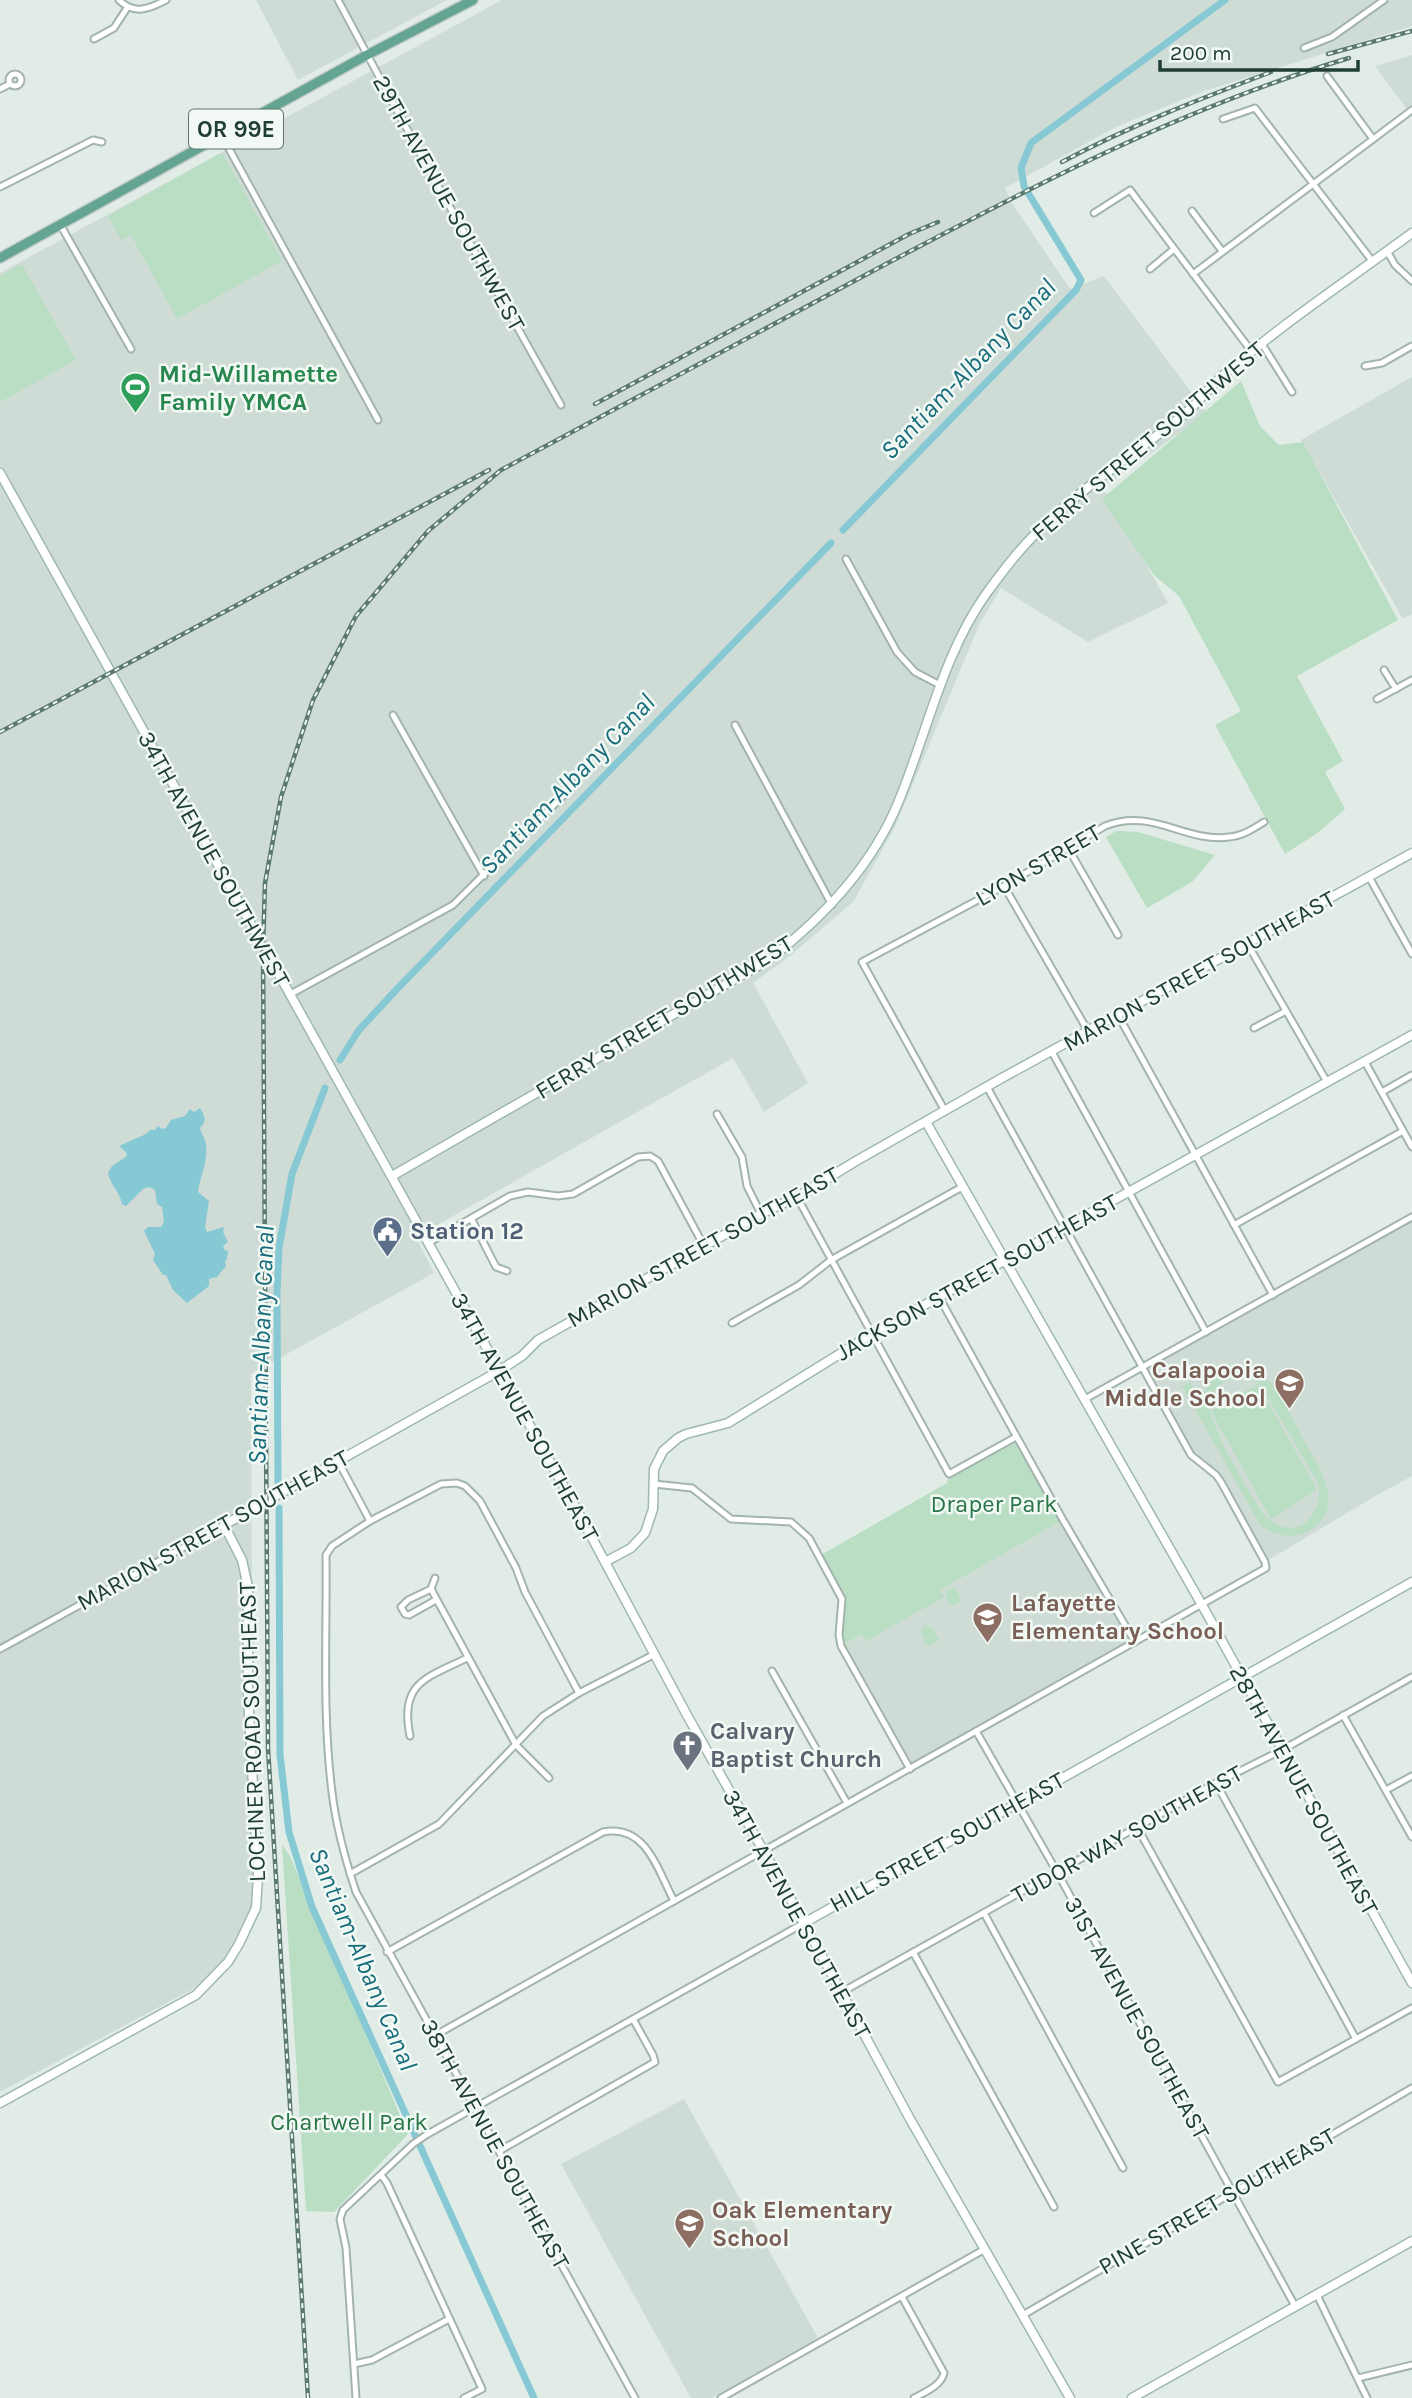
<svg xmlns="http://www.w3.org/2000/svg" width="1412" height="2398" viewBox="0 0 1412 2398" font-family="Karla,sans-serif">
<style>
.built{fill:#cfdcd6}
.green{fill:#b9dec3;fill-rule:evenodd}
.water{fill:#86c8d4}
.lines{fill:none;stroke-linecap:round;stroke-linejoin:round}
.canal{stroke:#86c8d4;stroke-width:7}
.street-casing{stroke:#a3b4ae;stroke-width:9}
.secondary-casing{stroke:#9fb8af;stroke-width:11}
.primary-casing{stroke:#c1c9c7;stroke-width:12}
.street{stroke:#fff;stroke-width:5}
.secondary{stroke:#fff;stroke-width:8}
.primary{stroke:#63a493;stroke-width:9}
.rail-casing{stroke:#5b7971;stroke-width:4.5}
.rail{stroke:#f2f9f5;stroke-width:2;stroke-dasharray:5;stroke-linecap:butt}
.labels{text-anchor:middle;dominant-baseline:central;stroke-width:5;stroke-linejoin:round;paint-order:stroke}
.shield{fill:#f2f9f5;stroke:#5f766f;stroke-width:2}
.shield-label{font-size:23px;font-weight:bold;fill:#203e36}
.street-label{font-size:24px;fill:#203e36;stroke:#f2f9f5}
.leisure-label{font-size:24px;font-weight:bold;fill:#27864d;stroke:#f2f9f5;text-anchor:start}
.service-label{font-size:24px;font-weight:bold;fill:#4e5e75;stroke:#f2f9f5;text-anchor:start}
.education-label{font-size:24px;font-weight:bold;fill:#785e54;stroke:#f2f9f5;text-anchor:start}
.park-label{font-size:24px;fill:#297647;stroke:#f2f9f5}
.worship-label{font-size:24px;font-weight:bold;fill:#5b616d;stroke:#f2f9f5;text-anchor:start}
.water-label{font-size:26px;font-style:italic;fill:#186c7c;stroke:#f2f9f5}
</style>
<rect width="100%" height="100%" fill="#e1ece7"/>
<!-- built -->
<g class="built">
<polygon points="256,0 447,0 298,80"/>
<polygon points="502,0 1412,0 1412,26 1204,91 1118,126 1005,188 1012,203 1070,289 1104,276 1207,413 1103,488 1168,603 1088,642 1001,588 979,625 895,827 853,902 790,956 753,983 808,1083 764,1112 733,1058 416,1237 434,1273 251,1374 253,1903 238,1949 206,1982 0,2092 0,273"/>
<polygon points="1412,55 1412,116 1375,66"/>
<polygon points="1412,377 1412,614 1403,619 1301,440"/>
<polygon points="1412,1216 1412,1476 1372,1498 1265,1562 1221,1482 1196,1461 1141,1367"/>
<polygon points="1063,1520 1135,1642 910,1769 841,1646"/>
<polygon points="684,2099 818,2338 712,2398 691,2398 561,2164"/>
</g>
<!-- green -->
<g class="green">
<polygon points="219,154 223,154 282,261 177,319 131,235 121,240 108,216"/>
<polygon points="22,264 76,360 0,402 0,276"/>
<polygon points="1241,381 1260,426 1279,445 1303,442 1398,620 1297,676 1343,761 1325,772 1345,809 1319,832 1285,854 1215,725 1241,711 1179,596 1154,575 1102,499"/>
<polygon points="1116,831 1138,832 1215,855 1192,882 1147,908 1106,837"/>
<path d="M 1236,1368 C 1255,1370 1264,1374 1276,1389 C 1286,1407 1296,1424 1305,1442 C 1321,1470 1348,1511 1306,1532 C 1290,1540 1275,1535 1260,1525 L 1182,1386 L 1190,1382 L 1201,1401 C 1207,1382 1218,1374 1236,1368 ZM 1236,1377 L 1252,1379 L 1260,1384 L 1317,1481 C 1326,1506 1306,1537 1277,1525 C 1272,1523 1267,1518 1263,1514 C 1251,1493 1206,1424 1210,1402 C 1212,1388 1223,1382 1236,1377 Z"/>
<polygon points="1258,1384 1317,1490 1271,1519 1211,1411"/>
<polygon points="1016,1437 1063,1520 940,1590 944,1597 866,1641 862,1634 841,1646 842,1599 819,1556 947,1483 949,1474"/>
<polygon points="955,1586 961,1601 950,1606 945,1592"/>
<polygon points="926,1626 933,1628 939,1640 930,1645 926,1644 921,1633 922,1628"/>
<polygon points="282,1845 290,1856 408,2134 334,2212 306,2211"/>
</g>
<!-- water -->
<path class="water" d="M 200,1108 C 205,1116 207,1121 200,1128 C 201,1134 206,1139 206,1145 C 208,1162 200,1177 198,1192 L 209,1201 L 205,1227 L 207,1232 L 224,1227 L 223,1232 L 228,1242 L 223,1246 L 225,1251 L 228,1250 L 227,1259 L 225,1261 L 226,1266 L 217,1277 L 209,1279 L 209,1286 L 187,1303 L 173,1290 L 166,1275 L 163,1275 L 153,1260 L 155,1254 L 144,1231 L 148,1227 L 161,1227 L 164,1222 L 162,1207 L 157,1204 L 155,1190 L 149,1187 L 143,1189 L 126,1206 L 122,1204 C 120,1192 110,1185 108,1173 L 112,1166 L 127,1156 L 126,1152 L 119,1146 L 146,1134 L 150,1130 L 155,1130 L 158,1126 L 162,1129 L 166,1128 L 171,1120 L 185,1116 L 190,1109 L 194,1112 Z"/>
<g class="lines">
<!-- canal -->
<g class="canal">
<polyline points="843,530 1076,290 1081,280 1024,186 1021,168 1031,143 1225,0"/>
<polyline points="340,1060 359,1030 397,989 831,543"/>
<polyline points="278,1483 277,1293 279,1248 292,1174 325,1088"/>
<polyline points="279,1508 280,1755 289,1832 312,1907 534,2398"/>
</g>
<defs>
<g id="street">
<path d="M 119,0 C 134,15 149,9 166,0"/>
<polyline points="338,0 429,170 561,405"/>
<polyline points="94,39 114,28 127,8"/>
<polyline points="1304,48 1332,37 1384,0"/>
<circle cx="15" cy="80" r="6"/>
<polyline points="1327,76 1373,139"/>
<polyline points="0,89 10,84"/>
<polyline points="1223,119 1255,108 1373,262"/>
<polyline points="222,136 378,420"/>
<polyline points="0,187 93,140 102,142"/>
<polyline points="1192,211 1222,251"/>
<polyline points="1094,213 1130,190 1252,352"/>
<polyline points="61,226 131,349"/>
<polyline points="1387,251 1395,265 1412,281"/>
<polyline points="1150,269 1174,249"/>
<polyline points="1193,274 1412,110"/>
<polyline points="1262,344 1292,392"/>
<polyline points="1365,366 1382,363 1412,346"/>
<polyline points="846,559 897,652 915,672 940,685"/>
<polyline points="1384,670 1396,689"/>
<polyline points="1377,699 1412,680"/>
<polyline points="393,715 484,876"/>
<polyline points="735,725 832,905"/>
<polyline points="1068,848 1118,935"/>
<polyline points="1369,877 1412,954"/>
<polyline points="1004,886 1088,1031"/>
<polyline points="1247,943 1327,1082"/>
<polyline points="289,995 453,905 575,784"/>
<polyline points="1118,1015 1273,1295"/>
<polyline points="1254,1028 1286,1011"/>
<polyline points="1052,1052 1206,1332"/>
<polyline points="1365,1062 1412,1147"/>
<polyline points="1382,1092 1412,1075"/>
<path d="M 945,1111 L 862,962 L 1004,886 L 1105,826 C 1152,807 1185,843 1229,837 C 1242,836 1253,829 1264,822"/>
<polyline points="717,1114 742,1157 747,1186 761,1214"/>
<polyline points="797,1197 949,1474 1016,1437"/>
<polyline points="472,1220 496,1267 507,1271"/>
<polyline points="1234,1225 1403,1131"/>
<polyline points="428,1243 510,1196 528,1192 558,1196 573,1194 638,1157 650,1156 658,1161 704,1246"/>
<polyline points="939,1297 1063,1520 1135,1642"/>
<polyline points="732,1323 799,1285 831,1260 962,1187"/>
<polyline points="1085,1399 1412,1217"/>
<polyline points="338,1461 370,1521"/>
<polyline points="654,1484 692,1488 731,1519 791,1522 809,1538 842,1599 839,1635 841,1646 910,1769"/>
<polyline points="435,1578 431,1589 408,1600 401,1607 405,1614 409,1615 436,1600"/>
<polyline points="431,1589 516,1745 549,1778"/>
<polyline points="0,1649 224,1525"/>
<polyline points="772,1671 847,1803"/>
<path d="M 579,1693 L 525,1592 L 516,1568 L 480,1501 L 465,1486 L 457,1483 L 441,1484 L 370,1521 L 332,1546 L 326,1555 C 327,1633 322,1714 332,1792 C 336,1826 345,1859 356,1892 L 635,2398"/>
<polyline points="1343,1715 1412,1837"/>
<polyline points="976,1731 1057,1872 1295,2306"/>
<path d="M 410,1736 C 399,1683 426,1678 467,1658"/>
<polyline points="1216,1783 1356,2039"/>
<polyline points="1386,1790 1412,1776"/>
<polyline points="1137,1827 1278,2082 1412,2008"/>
<polyline points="350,1874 439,1824 543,1716 579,1693 655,1654"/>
<polyline points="984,1913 1123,2168"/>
<path d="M 387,1952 L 603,1832 C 646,1823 658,1871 674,1901"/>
<polyline points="913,1952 1054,2207"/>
<polyline points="842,1992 1216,1783 1282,1750 1412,1677"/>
<polyline points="434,2036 1266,1568 1265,1562 1221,1482 1216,1475 1191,1455 987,1087"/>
<polyline points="499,2151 655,2062 653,2055 633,2019"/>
<polyline points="381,2175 387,2183 482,2389 464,2398"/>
<polyline points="1317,2295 1367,2398"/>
<path d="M 902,2297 L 944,2373 C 941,2386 925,2392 914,2398"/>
<polyline points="1023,2315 1412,2088"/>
<polyline points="354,2364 372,2360 449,2319"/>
<polyline points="1358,2378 1412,2365"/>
<polyline points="356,2398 346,2248 340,2219 343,2210 413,2144 426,2135 804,1923"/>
<polyline points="721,2398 985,2249"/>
</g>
<g id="secondary">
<polyline points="0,473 583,1521 688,1717 804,1923 910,2119 1070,2398"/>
<polyline points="926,1122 1202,1605 1412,1983"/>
<path d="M 392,1176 L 768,960 C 823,918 871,868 898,803 C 926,736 943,654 986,594 C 1005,568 1024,543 1048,522 C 1091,480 1143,449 1189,410 C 1199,401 1208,389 1218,380 C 1278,326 1347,281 1412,233"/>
<polyline points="605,1562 631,1548 645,1533 653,1509 654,1469 663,1451 678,1438 686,1434 728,1423 872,1334 1412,1035"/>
<polyline points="804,1923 1412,1582"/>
<polyline points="0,2103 196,1995 228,1962 239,1944 256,1908 258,1876 248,1695 248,1587 242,1560 224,1525 499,1371 522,1356 538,1340 761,1214 797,1197 856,1161 1002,1078 1412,853"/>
<polyline points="1132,2398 1412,2241"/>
</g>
<polyline id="primary" points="0,258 367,55 473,0"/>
</defs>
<!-- street casing -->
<use href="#street" class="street-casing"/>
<!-- secondary casing -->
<use href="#secondary" class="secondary-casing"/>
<!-- primary casing -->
<use href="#primary" class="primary-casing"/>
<!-- street -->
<use href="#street" class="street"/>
<!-- secondary -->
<use href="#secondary" class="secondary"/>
<!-- primary -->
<use href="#primary" class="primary"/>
<defs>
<g id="rail">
<polyline points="1328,54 1412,31"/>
<path d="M 1062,162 C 1129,126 1200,99 1271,72"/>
<polyline points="595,404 909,234 938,222"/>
<polyline points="0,732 489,470"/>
<path d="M 308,2398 L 268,1748 L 263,948 L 265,883 L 281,797 L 313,700 L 356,616 L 428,531 L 501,470 C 625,404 748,338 871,272 C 1025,190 1181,108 1349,58"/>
</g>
</defs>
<!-- rail casing -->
<use href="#rail" class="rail-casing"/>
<!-- rail -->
<use href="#rail" class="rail"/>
</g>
<!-- icons -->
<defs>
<symbol id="stadium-pin" viewBox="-11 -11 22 30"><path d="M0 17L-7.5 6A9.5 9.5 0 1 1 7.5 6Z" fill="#2e9e5b" stroke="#f2f9f5"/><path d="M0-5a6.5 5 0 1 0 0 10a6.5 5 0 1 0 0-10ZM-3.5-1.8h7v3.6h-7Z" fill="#fff"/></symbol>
<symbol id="civic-pin" viewBox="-11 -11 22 30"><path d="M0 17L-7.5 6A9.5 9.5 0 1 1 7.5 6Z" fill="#5c6f8a" stroke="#f2f9f5"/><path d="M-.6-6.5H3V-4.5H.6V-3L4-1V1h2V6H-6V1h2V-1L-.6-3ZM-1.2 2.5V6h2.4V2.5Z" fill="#fff"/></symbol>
<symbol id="school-pin" viewBox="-11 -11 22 30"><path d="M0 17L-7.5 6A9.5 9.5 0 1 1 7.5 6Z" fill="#8d6e63" stroke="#f2f9f5"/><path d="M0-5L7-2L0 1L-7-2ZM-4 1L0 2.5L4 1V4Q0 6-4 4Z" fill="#fff"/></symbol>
<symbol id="church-pin" viewBox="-11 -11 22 30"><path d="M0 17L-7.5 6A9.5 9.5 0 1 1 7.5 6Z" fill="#6b7280" stroke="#f2f9f5"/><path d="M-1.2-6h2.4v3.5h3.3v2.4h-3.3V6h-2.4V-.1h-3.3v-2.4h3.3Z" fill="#fff"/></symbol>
</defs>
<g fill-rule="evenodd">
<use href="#stadium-pin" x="118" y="370" width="35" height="47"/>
<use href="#civic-pin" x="370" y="1214" width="35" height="47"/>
<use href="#school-pin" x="1272" y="1366" width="35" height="47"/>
<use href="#school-pin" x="970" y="1600" width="35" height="47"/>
<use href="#church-pin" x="670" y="1728" width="35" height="47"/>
<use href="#school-pin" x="672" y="2206" width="35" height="47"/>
</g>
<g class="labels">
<!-- shield labels -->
<rect class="shield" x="189" y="109.5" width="94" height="39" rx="5"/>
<g class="shield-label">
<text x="236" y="129">OR 99E</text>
</g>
<!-- street labels -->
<g class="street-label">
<text transform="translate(449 203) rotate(61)">29TH AVENUE SOUTHWEST</text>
<text transform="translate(1148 441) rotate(-40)">FERRY STREET SOUTHWEST</text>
<text transform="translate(214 859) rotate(61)">34TH AVENUE SOUTHWEST</text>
<text transform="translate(1038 865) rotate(-30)">LYON STREET</text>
<text transform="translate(1199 971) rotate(-29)">MARION STREET SOUTHEAST</text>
<text transform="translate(664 1017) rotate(-31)">FERRY STREET SOUTHWEST</text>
<text transform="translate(703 1247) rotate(-29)">MARION STREET SOUTHEAST</text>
<text transform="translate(977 1277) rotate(-29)">JACKSON STREET SOUTHEAST</text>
<text transform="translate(525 1417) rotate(61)">34TH AVENUE SOUTHEAST</text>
<text transform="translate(213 1530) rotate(-29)">MARION STREET SOUTHEAST</text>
<text transform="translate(252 1732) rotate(-92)">LOCHNER ROAD SOUTHEAST</text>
<text transform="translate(1304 1790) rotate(61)">28TH AVENUE SOUTHEAST</text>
<text transform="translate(1127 1834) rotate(-29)">TUDOR WAY SOUTHEAST</text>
<text transform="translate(947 1842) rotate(-29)">HILL STREET SOUTHEAST</text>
<text transform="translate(797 1914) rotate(61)">34TH AVENUE SOUTHEAST</text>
<text transform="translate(1137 2018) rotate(61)">31ST AVENUE SOUTHEAST</text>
<text transform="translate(495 2144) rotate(61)">38TH AVENUE SOUTHEAST</text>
<text transform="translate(1217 2201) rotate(-30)">PINE STREET SOUTHEAST</text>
</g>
<!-- leisure labels -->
<g class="leisure-label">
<text x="159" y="374">Mid-Willamette<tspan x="159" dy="28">Family YMCA</tspan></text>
</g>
<!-- service labels -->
<g class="service-label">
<text x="410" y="1231">Station 12</text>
</g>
<!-- education labels -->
<g class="education-label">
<text x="1266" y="1370" text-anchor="end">Calapooia<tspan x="1266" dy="28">Middle School</tspan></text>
<text x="1011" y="1603">Lafayette<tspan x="1011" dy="28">Elementary School</tspan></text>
<text x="712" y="2210">Oak Elementary<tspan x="712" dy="28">School</tspan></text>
</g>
<!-- park labels -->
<g class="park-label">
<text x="994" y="1504">Draper Park</text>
<text x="349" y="2122">Chartwell Park</text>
</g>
<!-- worship labels -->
<g class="worship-label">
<text x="710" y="1731">Calvary<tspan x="710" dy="28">Baptist Church</tspan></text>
</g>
<!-- water labels -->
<g class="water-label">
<text transform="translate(968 369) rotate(-46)">Santiam-Albany Canal</text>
<text transform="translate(567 784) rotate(-46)">Santiam-Albany Canal</text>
<text transform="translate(261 1345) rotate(-88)">Santiam-Albany Canal</text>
<text transform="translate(363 1959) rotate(67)">Santiam-Albany Canal</text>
</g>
</g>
<!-- scale -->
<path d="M1160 60v10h198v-10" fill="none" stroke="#203e36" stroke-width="3.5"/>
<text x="1170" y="60" font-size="21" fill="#203e36" stroke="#f2f9f5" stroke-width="5" paint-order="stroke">200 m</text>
</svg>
